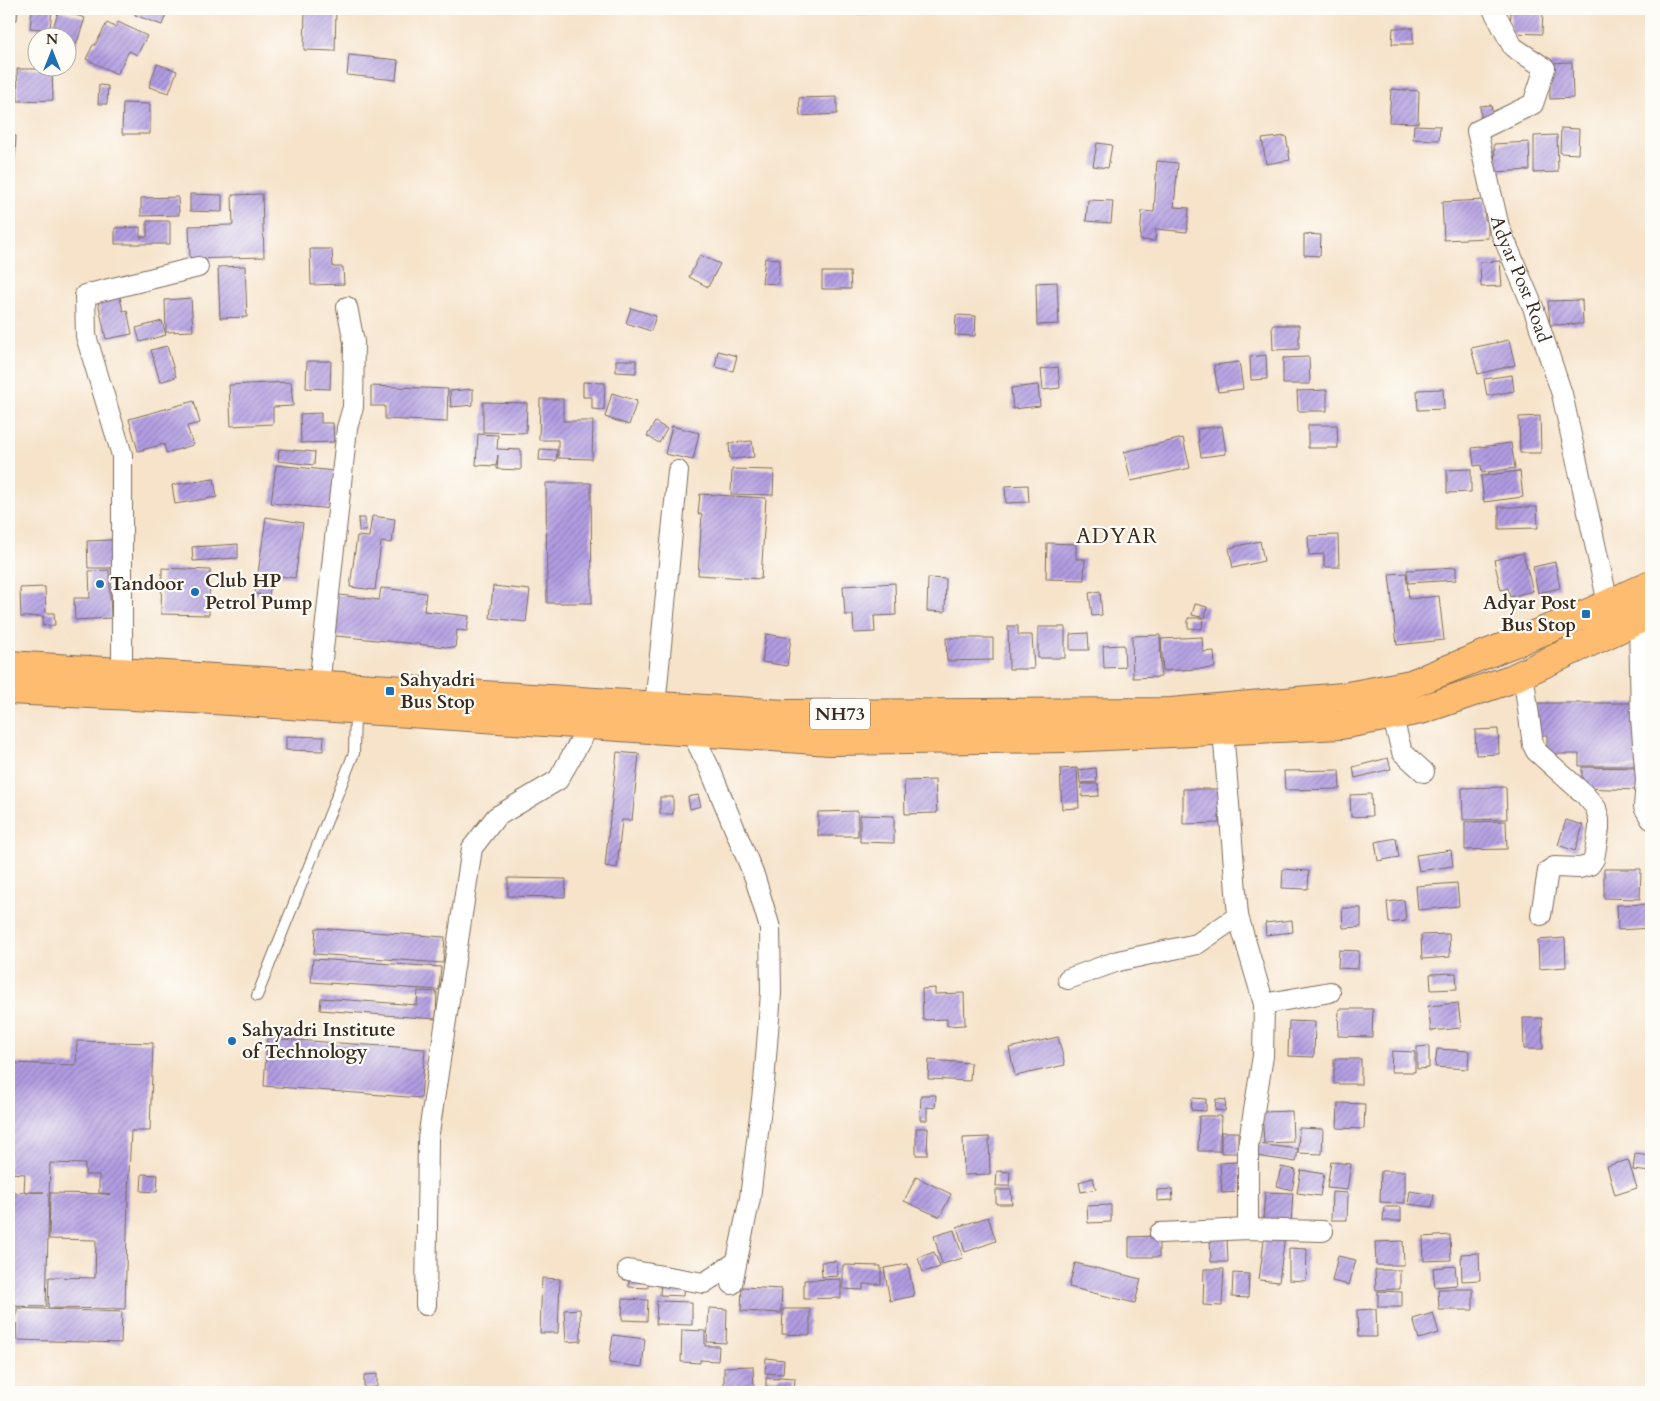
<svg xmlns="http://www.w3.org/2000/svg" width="1660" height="1401" viewBox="0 0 1660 1401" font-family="Cardo,serif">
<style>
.building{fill:url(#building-hatch)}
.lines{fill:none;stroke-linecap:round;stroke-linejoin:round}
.lane-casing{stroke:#7c6b5a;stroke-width:12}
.street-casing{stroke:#7c6b5a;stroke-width:22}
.highway-casing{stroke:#7c6b5a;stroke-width:30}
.lane{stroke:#fff;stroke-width:10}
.street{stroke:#fff;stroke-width:20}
.highway{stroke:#febc70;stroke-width:28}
.rail{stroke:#3b2a1e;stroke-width:4}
.poi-dot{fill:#1f6fb2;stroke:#fdfcf7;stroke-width:2}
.labels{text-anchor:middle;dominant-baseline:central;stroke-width:4.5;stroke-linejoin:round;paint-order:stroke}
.shield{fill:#fdfcf7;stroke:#75695f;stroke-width:1}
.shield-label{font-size:18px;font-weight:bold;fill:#3b2a1e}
.street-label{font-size:19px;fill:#3b2a1e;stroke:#fdfcf7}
.poi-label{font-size:19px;font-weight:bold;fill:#3b2a1e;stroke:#fdfcf7;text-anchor:start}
.quarter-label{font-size:21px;letter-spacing:1px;fill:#3b2a1e;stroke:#fdfcf7}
</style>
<defs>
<pattern id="building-hatch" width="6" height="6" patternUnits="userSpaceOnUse" patternTransform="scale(1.25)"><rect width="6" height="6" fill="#b19ce2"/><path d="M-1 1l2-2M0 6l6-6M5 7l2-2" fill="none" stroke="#917fb7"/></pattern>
</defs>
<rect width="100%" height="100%" fill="#fdfcf7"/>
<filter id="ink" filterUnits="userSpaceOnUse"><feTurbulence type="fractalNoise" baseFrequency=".02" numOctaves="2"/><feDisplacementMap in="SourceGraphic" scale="10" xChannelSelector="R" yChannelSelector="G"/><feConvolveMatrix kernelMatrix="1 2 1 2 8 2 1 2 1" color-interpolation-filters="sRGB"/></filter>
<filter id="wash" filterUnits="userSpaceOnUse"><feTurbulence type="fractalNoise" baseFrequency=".0096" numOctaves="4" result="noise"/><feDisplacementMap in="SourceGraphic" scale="20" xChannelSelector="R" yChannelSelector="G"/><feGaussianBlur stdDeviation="1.12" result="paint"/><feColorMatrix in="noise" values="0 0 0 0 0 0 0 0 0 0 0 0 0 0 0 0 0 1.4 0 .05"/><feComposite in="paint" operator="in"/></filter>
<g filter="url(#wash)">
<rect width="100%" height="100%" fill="#f6e3ca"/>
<g id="blocks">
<!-- building -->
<g class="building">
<polygon points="9,9 18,9 17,20 9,20"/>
<polygon points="32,9 52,9 50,30 30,28"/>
<polygon points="137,9 168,9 162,25 135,15"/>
<polygon points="305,9 336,9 335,51 304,50"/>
<polygon points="1511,9 1543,9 1542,34 1510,33"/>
<polygon points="59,10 85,18 76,45 68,42 68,38 50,37"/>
<polygon points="118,22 147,36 137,55 129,51 117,74 86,59 93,45 95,45 107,23 115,27"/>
<polygon points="1393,28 1413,28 1413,44 1392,44"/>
<polygon points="349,55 398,60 396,80 347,75"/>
<polygon points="1572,62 1573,98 1550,99 1550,63"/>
<polygon points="157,64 177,71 169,93 149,87"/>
<polygon points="17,69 52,69 53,100 18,101"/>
<polygon points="99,85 108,86 107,104 98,104"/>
<polygon points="1391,89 1419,91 1418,123 1389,122"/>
<polygon points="837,97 837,114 800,116 799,98"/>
<polygon points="123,103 150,104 150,134 122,134"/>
<polygon points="1491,105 1494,123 1482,124 1480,106"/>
<polygon points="1414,125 1440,126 1439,140 1413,139"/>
<polygon points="1561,128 1579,129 1578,154 1560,153"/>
<polygon points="1557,135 1558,172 1534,173 1534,136"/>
<polygon points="9,136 16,136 14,170 9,170"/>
<polygon points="1286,136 1290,160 1266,164 1262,139"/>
<polygon points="1529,142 1530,170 1495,172 1494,144"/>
<polygon points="1097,143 1112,145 1108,168 1093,166"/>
<polygon points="1157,161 1178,163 1174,207 1189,208 1187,232 1156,229 1155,241 1140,240 1142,211 1154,212"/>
<polygon points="190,194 222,195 222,212 190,211"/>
<polygon points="262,194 264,257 190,259 189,226 233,225 232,195"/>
<polygon points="178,197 179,215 141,216 141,198"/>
<polygon points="1088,200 1113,201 1111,223 1086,221"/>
<polygon points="1484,200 1485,220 1488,220 1488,238 1444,240 1442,202"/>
<polygon points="147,221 170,221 170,244 115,244 115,228 140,227 140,237 147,237"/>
<polygon points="1304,234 1321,235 1320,256 1304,255"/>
<polygon points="310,249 332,249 333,267 343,267 344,284 311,285"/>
<polygon points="700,255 720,264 708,287 689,277"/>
<polygon points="765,258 780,259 778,284 762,283"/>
<polygon points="1500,261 1502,286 1481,287 1480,262"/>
<polygon points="245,266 247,317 220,318 218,267"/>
<polygon points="822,272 850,272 851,289 822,289"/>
<polygon points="1057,282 1059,324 1037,325 1036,283"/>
<polygon points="119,293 123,311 127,310 132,334 106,339 97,297"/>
<polygon points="191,298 193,331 166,332 165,300"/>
<polygon points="1582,300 1583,324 1550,325 1548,301"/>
<polygon points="631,308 656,316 651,331 626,323"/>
<polygon points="956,315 976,316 975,336 955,335"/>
<polygon points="162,321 166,335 140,342 136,328"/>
<polygon points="1272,325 1299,325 1299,349 1273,350"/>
<polygon points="1509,340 1515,365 1478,374 1471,348"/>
<polygon points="167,346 176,377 160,382 151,350"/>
<polygon points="718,351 737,356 733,371 715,367"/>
<polygon points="1266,355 1267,379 1251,380 1250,357"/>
<polygon points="1309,357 1310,384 1283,384 1283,358"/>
<polygon points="616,360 636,360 636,373 616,372"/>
<polygon points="307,361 331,361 330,389 306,388"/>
<polygon points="1239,362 1243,389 1218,392 1214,365"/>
<polygon points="1058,367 1060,388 1043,390 1041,369"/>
<polygon points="1512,375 1514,391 1487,396 1484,379"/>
<polygon points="291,382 293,406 273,407 273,424 231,426 229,385"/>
<polygon points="583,382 605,383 604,410 592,409 592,397 583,397"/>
<polygon points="1038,385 1040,406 1013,409 1011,388"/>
<polygon points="371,386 448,389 447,422 385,419 385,406 371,406"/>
<polygon points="473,389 473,405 451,407 450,391"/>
<polygon points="1443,389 1444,409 1418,410 1417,390"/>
<polygon points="1327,390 1327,411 1298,411 1297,391"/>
<polygon points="612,393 637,401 629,425 605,417"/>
<polygon points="540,399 563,399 563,421 593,421 592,459 558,458 558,440 539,440"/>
<polygon points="194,401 200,423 187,426 193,445 166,453 164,444 138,451 129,419"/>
<polygon points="483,402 527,403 526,433 483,432"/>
<polygon points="321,413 321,423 333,423 334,442 301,443 300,414"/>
<polygon points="1540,416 1541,453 1520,453 1519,417"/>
<polygon points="655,422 667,429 659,443 647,436"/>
<polygon points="1308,425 1337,425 1338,448 1308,448"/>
<polygon points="672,426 699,433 693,460 665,454"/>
<polygon points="1222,426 1226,454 1201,457 1197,429"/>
<polygon points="478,434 498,435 497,449 521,450 521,470 497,469 498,455 496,466 476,465"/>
<polygon points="1183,438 1190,468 1131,481 1124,452"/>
<polygon points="752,441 754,457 730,459 729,443"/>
<polygon points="1511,443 1515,468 1482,473 1481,465 1474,466 1472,448"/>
<polygon points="279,449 315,452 314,465 278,461"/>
<polygon points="540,449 557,450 556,461 539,460"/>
<polygon points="276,465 335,471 331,509 271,503"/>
<polygon points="732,469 774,470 773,495 731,494"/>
<polygon points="1471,469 1471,492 1447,493 1447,470"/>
<polygon points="1520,471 1523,497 1484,502 1481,476"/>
<polygon points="214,479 217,497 175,504 172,485"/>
<polygon points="546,483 591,483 592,603 547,603"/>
<polygon points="1028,485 1029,502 1006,503 1005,486"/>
<polygon points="700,494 766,498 761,579 698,575 702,514 698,514"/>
<polygon points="1499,507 1537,507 1538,528 1499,529"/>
<polygon points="372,516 395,519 392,543 381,542 375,590 350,587 357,536 369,537"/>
<polygon points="266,517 303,523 295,578 272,575 269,596 255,594"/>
<polygon points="358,518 365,518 366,531 359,531"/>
<polygon points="1338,535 1339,567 1324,567 1324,554 1309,555 1308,536"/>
<polygon points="112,540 113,568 88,568 87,541"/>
<polygon points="1260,541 1264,561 1233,568 1229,548"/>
<polygon points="1047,543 1076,544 1076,559 1085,559 1084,580 1046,579"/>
<polygon points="238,544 238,558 193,561 192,547"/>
<polygon points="1523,553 1533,591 1510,597 1508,588 1501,590 1494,560"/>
<polygon points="1555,562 1560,588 1538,593 1533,567"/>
<polygon points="1456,567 1456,580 1408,583 1407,570"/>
<polygon points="162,568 210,570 209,615 161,614"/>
<polygon points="109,570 111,618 75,620 74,598 90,598 89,571"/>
<polygon points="1406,573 1409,599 1439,596 1444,640 1397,645 1389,574"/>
<polygon points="928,578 946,579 945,612 927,611"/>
<polygon points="895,583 896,615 874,616 875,632 854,633 853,615 845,615 843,586"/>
<polygon points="493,586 530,590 526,622 490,618"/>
<polygon points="45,587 46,613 54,613 55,625 43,626 43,616 21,617 20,588"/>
<polygon points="381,588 426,593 424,611 469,616 467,631 457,630 455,648 327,635 332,594 379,600"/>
<polygon points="1100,591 1102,615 1092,616 1089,593"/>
<polygon points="1195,604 1207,607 1205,618 1192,615"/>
<polygon points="1188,618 1203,618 1202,629 1188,628"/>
<polygon points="1008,626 1018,626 1018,635 1032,635 1034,669 1009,669"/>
<rect x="1038" y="627" width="27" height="31"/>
<polygon points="1088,633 1089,650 1070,650 1070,634"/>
<polygon points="766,634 791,638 787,666 762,662"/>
<polygon points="1160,635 1161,677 1133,678 1132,636"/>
<polygon points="1202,637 1203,652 1214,651 1215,668 1163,671 1161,639"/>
<polygon points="946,638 993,638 993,660 947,661"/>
<polygon points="1124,645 1125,667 1104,668 1103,646"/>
<polygon points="1536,703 1639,703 1639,766 1579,766 1579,754 1547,754 1547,735 1536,735"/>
<polygon points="1498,729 1499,754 1476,755 1475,730"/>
<polygon points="286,736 324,737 323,751 286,750"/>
<polygon points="617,752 639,754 632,820 622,820 617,868 605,866"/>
<polygon points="1388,758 1391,769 1355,778 1353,767"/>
<polygon points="1582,767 1639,768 1638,790 1582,788"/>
<polygon points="1077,768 1079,808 1062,809 1060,769"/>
<polygon points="1096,768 1097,782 1080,783 1079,770"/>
<polygon points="1339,770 1340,789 1285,790 1284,771"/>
<polygon points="935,780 937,813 905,814 904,781"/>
<polygon points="1081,784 1098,784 1099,796 1082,797"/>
<polygon points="1506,787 1507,819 1463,820 1462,788"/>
<polygon points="1183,789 1219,789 1219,823 1183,824"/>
<polygon points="1371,794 1372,816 1351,817 1350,795"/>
<polygon points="698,795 701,806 690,809 688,797"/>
<rect x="660" y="797" width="13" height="17"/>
<polygon points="858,811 858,836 818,836 818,812"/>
<polygon points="860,815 894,816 894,843 860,842"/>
<polygon points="1566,820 1583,825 1575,851 1558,845"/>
<polygon points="1506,821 1507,849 1465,850 1465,822"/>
<polygon points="1396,838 1399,857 1378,861 1375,842"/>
<polygon points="1451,850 1453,866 1419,871 1416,855"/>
<polygon points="1283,869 1309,871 1308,889 1282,888"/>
<polygon points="1604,869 1641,869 1640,899 1604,898"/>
<polygon points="508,878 566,879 565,897 508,896"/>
<polygon points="1457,883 1459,906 1418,910 1416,886"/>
<polygon points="1404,900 1406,921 1389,923 1387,902"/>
<polygon points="1651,904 1651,928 1618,930 1617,905"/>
<polygon points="1342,908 1361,908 1361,927 1343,928"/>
<polygon points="1292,920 1293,932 1266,935 1265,923"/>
<polygon points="316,928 445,937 443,963 314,954"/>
<polygon points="1449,934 1450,957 1422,959 1421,935"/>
<polygon points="1565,938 1566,967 1539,969 1538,940"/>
<polygon points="1339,950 1359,951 1358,969 1338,968"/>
<polygon points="313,959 441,967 439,990 311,982"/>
<polygon points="1456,973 1457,989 1431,990 1430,974"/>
<polygon points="935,988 935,994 964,993 965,1025 947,1026 947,1019 923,1020 922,989"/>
<polygon points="418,991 437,992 436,1019 320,1010 321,998 417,1005"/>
<polygon points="1458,1003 1461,1028 1431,1031 1428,1006"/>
<polygon points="1339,1009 1373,1009 1372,1037 1338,1036"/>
<polygon points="1523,1018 1542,1018 1543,1049 1524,1049"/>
<polygon points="1289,1021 1315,1022 1314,1057 1288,1056"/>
<polygon points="1058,1037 1065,1065 1015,1076 1009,1048"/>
<polygon points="267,1038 425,1049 421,1098 264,1086"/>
<polygon points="77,1041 153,1043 150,1131 131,1131 128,1194 125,1309 48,1308 49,1277 95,1278 96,1240 49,1239 50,1193 110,1194 99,1193 99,1175 85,1175 85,1164 50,1163 46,1307 9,1306 9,1193 44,1192 24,1192 25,1174 9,1173 9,1063 76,1065"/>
<polygon points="1429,1046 1429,1068 1417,1069 1417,1047"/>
<polygon points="1437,1049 1469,1051 1468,1069 1435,1067"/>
<polygon points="1392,1051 1415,1052 1415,1072 1391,1072"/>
<rect x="1334" y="1059" width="27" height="25"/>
<polygon points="929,1060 971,1063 970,1081 928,1079"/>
<polygon points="921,1095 936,1095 935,1108 927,1107 927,1120 920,1120"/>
<polygon points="1192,1098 1206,1099 1206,1111 1191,1110"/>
<polygon points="1216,1099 1226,1100 1225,1111 1215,1110"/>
<polygon points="1338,1103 1365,1104 1364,1129 1337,1128"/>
<polygon points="1292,1111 1293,1142 1264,1143 1262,1112"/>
<polygon points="1199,1116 1221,1116 1220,1151 1198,1151"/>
<polygon points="916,1128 928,1128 927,1155 916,1155"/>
<polygon points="1299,1128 1323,1129 1322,1154 1298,1153"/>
<rect x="1221" y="1132" width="17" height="21"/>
<polygon points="989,1137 990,1174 964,1175 963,1138"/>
<polygon points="1258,1144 1298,1149 1296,1162 1256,1156"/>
<polygon points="1635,1154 1651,1156 1651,1172 1633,1170"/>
<polygon points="1628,1160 1637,1188 1615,1195 1607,1166"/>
<polygon points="1239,1162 1241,1192 1222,1193 1220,1163"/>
<polygon points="1331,1162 1351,1164 1347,1190 1327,1188"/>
<polygon points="1281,1167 1296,1170 1292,1190 1277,1186"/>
<polygon points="1301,1170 1324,1174 1320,1196 1297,1193"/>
<polygon points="997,1171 1010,1172 1009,1186 996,1186"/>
<polygon points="1381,1171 1405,1171 1405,1203 1380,1202"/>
<polygon points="142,1174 158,1175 157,1192 141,1191"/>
<polygon points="916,1177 951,1194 940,1217 904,1201"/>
<polygon points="1093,1178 1096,1189 1081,1192 1079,1182"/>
<polygon points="1172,1189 1173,1200 1157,1201 1157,1190"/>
<polygon points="996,1190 1011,1190 1012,1204 996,1204"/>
<polygon points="1410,1191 1434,1195 1432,1207 1408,1204"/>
<polygon points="1265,1192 1293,1193 1291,1222 1263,1220"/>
<polygon points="1332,1192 1348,1193 1347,1220 1331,1220"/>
<polygon points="1111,1205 1111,1222 1088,1223 1087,1206"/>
<polygon points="1384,1207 1401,1207 1401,1221 1383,1221"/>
<polygon points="988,1217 996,1241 965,1252 957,1227"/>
<polygon points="954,1230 963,1258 942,1264 934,1236"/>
<polygon points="1265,1232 1285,1235 1279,1282 1259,1280"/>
<polygon points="1450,1235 1451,1260 1424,1261 1423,1237"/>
<polygon points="1159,1236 1159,1257 1129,1257 1129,1237"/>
<polygon points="1210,1238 1227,1238 1228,1262 1211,1262"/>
<polygon points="1403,1241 1404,1265 1376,1265 1375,1242"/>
<polygon points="1289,1248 1307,1249 1306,1281 1289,1280"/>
<polygon points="934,1252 940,1267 923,1272 918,1258"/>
<polygon points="1479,1253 1480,1280 1462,1281 1461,1254"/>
<polygon points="1338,1256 1356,1260 1349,1285 1332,1281"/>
<polygon points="837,1261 838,1276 822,1277 821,1262"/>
<polygon points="1075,1263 1141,1279 1135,1303 1069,1287"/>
<polygon points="908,1264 914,1296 890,1301 884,1268"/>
<polygon points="843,1265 881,1266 881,1284 863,1284 863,1290 843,1289"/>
<polygon points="1455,1266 1457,1285 1435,1287 1433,1268"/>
<polygon points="1204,1269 1224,1269 1222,1306 1203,1305"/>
<polygon points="1375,1270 1400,1270 1400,1289 1376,1290"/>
<polygon points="1233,1273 1249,1274 1248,1298 1232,1297"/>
<polygon points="629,1277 648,1278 648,1288 629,1287"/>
<polygon points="542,1278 560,1279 558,1333 540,1333"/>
<polygon points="841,1279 841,1298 804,1299 804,1280"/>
<polygon points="661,1282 684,1284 683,1296 660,1295"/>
<polygon points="742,1287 782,1289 781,1313 741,1311"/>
<polygon points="1438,1289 1473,1289 1473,1310 1439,1310"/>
<polygon points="1378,1291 1402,1292 1402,1307 1378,1307"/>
<polygon points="623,1299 648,1300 647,1321 622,1320"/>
<polygon points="657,1301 692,1302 692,1325 656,1324"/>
<polygon points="17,1308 122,1312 121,1343 16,1340"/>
<polygon points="709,1308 727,1309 726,1343 707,1342"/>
<polygon points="580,1309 581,1341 566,1342 564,1310"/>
<polygon points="783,1309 810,1309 810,1335 782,1334"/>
<polygon points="1376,1309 1377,1337 1358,1337 1357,1310"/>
<polygon points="1433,1313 1439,1333 1419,1339 1413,1319"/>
<polygon points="682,1330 705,1331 705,1346 719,1346 718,1361 700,1360 700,1363 681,1362"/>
<polygon points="613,1335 645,1339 642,1367 609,1363"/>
<polygon points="766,1358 784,1360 783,1374 765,1373"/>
<polygon points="753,1366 754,1390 724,1391 724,1367"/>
<polygon points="377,1374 377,1387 364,1388 364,1375"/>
<polygon points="779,1377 795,1378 794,1391 766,1390 766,1378 779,1379"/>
<polygon points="655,1388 668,1392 653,1392"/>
</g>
</g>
</g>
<g filter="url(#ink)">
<use href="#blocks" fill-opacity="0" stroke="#7c6b5a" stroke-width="1"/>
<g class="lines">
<defs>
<polyline id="lane" points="257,996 354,753 355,711"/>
<g id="street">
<path id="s1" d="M 1493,9 L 1513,47 L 1545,68 L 1533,104 L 1477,131 L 1499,227 L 1533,307 L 1562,394 L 1608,603"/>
<polyline points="1639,620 1641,718 1646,780 1644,807 1651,819"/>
<polyline points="122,673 122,455 86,336 85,295 198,267"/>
<polyline points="1523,673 1533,745 1536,751 1585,795 1596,808 1599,820 1599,829 1594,859 1590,865 1580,868 1554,867 1548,871 1541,915"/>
<polyline points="319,686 347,428 353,407 354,342 347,307"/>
<polyline points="655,706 678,471"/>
<polyline points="1392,715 1402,752 1424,772"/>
<polyline points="1223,730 1238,916 1264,1004 1263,1056 1248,1147 1248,1229"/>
<polyline points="691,731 710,769 755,878 770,928 771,993 764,1083 750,1198 732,1284"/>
<polyline points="1068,979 1118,961 1197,944 1238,916"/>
<polyline points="1264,1004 1330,992"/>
<polyline points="1160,1233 1248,1229 1323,1231"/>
<polyline points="628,1270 704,1283 736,1262"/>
<polyline points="426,1305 428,1139 472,848 496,817 558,780 590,724"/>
</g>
<g id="highway">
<polyline points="9,665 785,714 1171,712 1343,697 1411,684 1586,614 1651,584"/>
<polyline points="9,690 214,700 830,741 1065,738 1341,725 1421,710 1511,679 1651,614"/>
</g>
</defs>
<!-- lane casing -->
<use href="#lane" class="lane-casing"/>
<!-- street casing -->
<use href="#street" class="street-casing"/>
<!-- highway casing -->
<use href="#highway" class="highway-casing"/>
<!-- lane -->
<use href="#lane" class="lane"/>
<!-- street -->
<use href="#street" class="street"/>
<!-- highway -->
<use href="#highway" class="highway"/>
<!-- rail -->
<polyline class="rail" points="795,9 837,13 962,9"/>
</g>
</g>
<!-- markers -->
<g class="poi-dot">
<circle cx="100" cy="584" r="5"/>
<circle cx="195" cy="592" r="5"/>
<rect x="1581" y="609" width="10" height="10" rx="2.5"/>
<rect x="385" y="686" width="10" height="10" rx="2.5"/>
<circle cx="232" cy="1041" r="5"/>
</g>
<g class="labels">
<!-- shield labels -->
<rect class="shield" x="810" y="698.5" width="60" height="31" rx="4"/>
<g class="shield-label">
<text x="840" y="714">NH73</text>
</g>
<!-- street labels -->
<g class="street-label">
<text stroke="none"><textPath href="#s1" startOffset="336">Adyar Post Road</textPath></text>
</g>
<!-- poi labels -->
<g class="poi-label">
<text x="205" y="581">Club HP<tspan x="205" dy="22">Petrol Pump</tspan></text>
<text x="110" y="584">Tandoor</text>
<text x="1576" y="603" text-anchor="end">Adyar Post<tspan x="1576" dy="22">Bus Stop</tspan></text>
<text x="400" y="680">Sahyadri<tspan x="400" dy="22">Bus Stop</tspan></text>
<text x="242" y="1030">Sahyadri Institute<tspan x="242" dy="22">of Technology</tspan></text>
</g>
<!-- quarter labels -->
<g class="quarter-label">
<text x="1117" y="536">ADYAR</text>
</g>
</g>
<!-- margin -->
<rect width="1660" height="1401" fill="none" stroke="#fdfcf7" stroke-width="30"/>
<!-- north arrow -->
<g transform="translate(52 52)"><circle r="24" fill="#fdfcf7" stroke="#afa8a0"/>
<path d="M0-4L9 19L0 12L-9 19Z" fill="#1f6fb2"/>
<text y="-8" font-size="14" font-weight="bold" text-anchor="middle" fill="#3b2a1e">N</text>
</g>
</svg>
